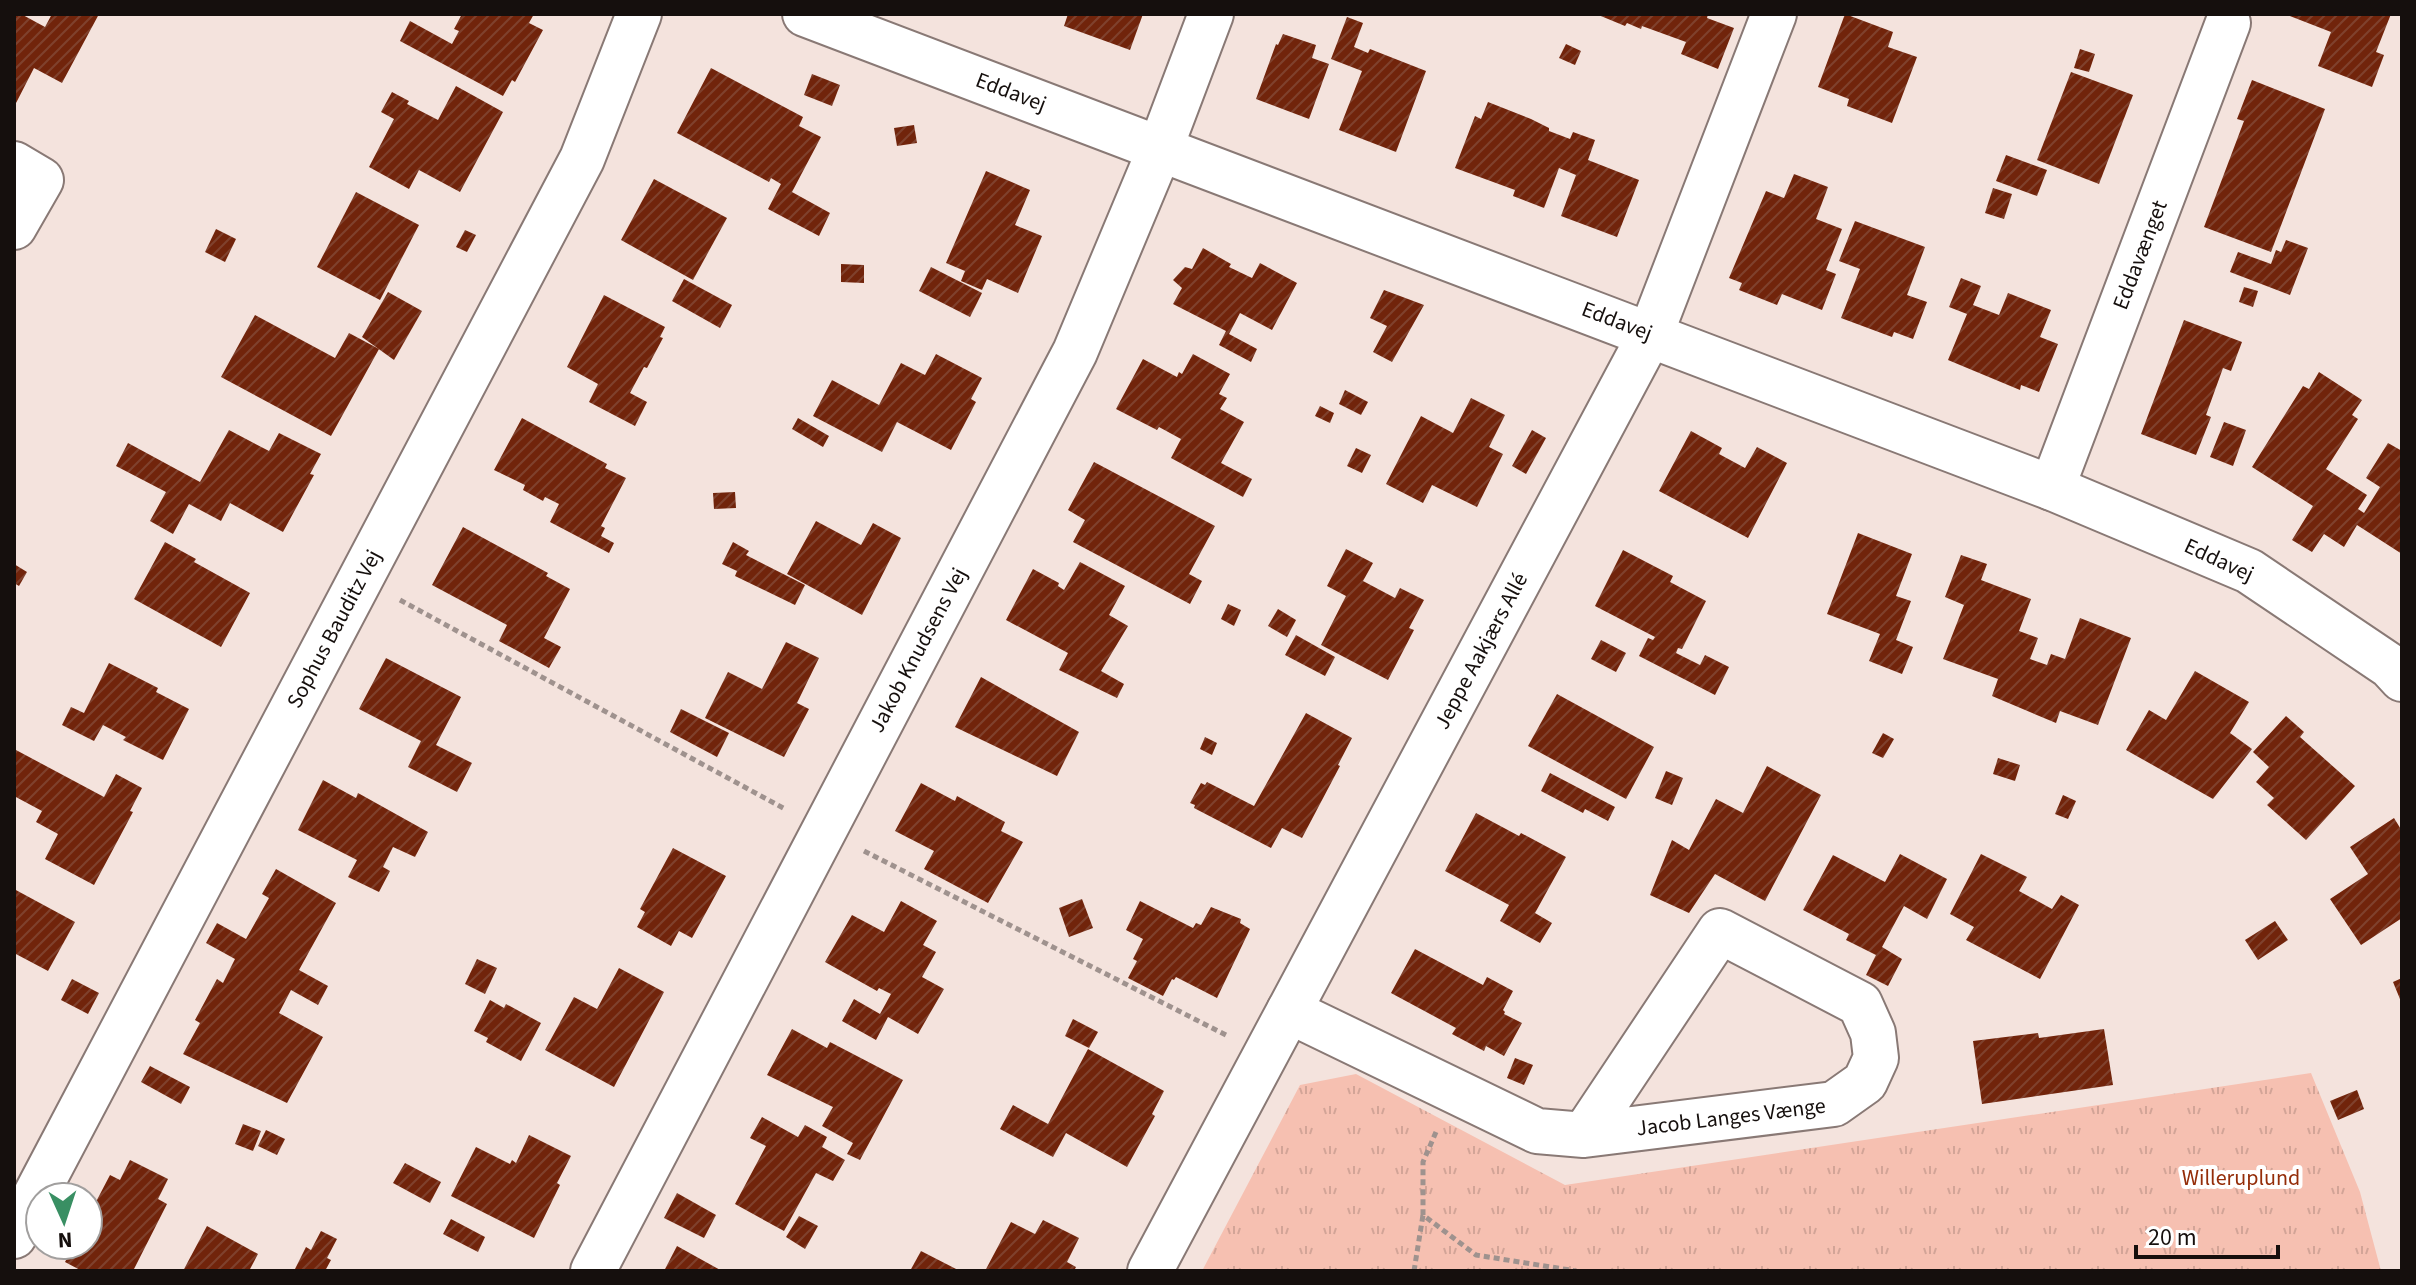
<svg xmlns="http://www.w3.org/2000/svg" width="2416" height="1285" viewBox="0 0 2416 1285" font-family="'Source Sans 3',sans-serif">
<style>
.park{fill:url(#park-tufts)}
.building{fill:url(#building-hatch)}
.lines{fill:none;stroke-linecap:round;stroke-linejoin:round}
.minor-casing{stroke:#897975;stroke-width:48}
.path{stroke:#9f928e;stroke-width:5;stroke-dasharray:6 4;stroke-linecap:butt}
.minor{stroke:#fff;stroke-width:44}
.labels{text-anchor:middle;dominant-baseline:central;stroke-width:8;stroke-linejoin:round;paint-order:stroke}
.street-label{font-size:22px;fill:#150f0d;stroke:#fff}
.park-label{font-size:22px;fill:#942d09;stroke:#fff}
</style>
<defs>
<pattern id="park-tufts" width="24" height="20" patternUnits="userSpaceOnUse" patternTransform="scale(2)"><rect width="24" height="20" fill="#f6c0b1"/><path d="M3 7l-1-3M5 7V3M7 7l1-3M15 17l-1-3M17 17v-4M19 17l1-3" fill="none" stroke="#d2a497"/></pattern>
<pattern id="building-hatch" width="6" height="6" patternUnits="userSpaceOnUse" patternTransform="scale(2)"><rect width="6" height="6" fill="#71240b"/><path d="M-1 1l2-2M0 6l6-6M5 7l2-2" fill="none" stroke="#7f412d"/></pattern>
</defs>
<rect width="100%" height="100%" fill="#f4e3dd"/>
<!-- park -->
<polygon class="park" points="2311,1073 2360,1192 2381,1271 1202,1271 1300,1085 1356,1074 1565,1185"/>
<!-- building -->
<g class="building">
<polygon points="14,14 21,14 45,27 52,14 99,14 62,83 34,68 14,107"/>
<polygon points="462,14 534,14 529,23 543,30 515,82 512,80 503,96 400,41 410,21 452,44 459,31 454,29"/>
<polygon points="1068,14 1143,14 1130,50 1064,26"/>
<polygon points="1596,14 1708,14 1707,18 1734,28 1718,69 1681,54 1686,42 1642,26 1641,29 1627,23 1625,26"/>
<polygon points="1845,14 1893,32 1888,47 1917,57 1892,123 1847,106 1849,99 1818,87"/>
<polygon points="2285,14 2391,14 2376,52 2384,55 2372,87 2318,66 2331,32"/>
<polygon points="1347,17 1363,23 1354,47 1368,53 1370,49 1426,71 1396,152 1339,130 1362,71 1331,59"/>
<polygon points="1283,34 1316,45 1312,58 1329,64 1309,119 1256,99 1276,44 1278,45"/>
<polygon points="1566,44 1581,51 1575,65 1559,58"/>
<polygon points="2080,49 2095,54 2089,72 2074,68"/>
<polygon points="711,68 803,117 799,126 821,137 792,192 830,213 819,236 768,209 781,184 771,178 769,182 677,133"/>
<polygon points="2071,72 2133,95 2099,184 2037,160"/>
<polygon points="812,74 840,85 832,106 804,95"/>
<polygon points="2252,80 2325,109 2271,252 2204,227 2244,121 2237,119"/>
<polygon points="456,86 503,112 460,192 419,170 409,189 369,167 394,119 381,112 392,92 409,101 407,104 438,120"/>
<polygon points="1488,102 1531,119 1549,128 1549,131 1570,139 1573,132 1595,140 1588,160 1639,180 1617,237 1561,216 1576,175 1559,168 1544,208 1513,196 1515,190 1455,168 1475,116 1481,119"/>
<polygon points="914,125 917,143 897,146 894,128"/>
<polygon points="2006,155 2047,170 2037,196 1996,181"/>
<polygon points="986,171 1030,190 1015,225 1042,236 1018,293 987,279 982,290 961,281 965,271 946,263"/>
<polygon points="1794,174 1828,187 1816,219 1842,229 1826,270 1836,274 1822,310 1782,294 1777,305 1739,290 1742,283 1729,278 1766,191 1784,198"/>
<polygon points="654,179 727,218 693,280 621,240"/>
<polygon points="1993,188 2012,194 2004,219 1985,213"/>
<polygon points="356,192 419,225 380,300 317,267"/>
<polygon points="1855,221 1925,247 1907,295 1927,302 1913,339 1894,332 1892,337 1841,318 1860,269 1839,261"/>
<polygon points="216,229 236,239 225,262 205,252"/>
<polygon points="465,230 476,235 467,252 456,247"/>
<polygon points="2286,240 2308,248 2290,295 2230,272 2238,252 2271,264 2276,250 2281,252"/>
<polygon points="1203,248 1231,264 1229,267 1252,278 1260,263 1297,283 1272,330 1240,313 1229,334 1257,349 1251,362 1219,345 1226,331 1173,304 1182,288 1173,280 1185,267 1192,269"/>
<polygon points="841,264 864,265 864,283 841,282"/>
<polygon points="931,267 982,293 970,317 919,291"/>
<polygon points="1961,278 1981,286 1973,305 1999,315 2008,293 2051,310 2040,337 2058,344 2039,392 2021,385 2020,390 1948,360 1967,314 1949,307"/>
<polygon points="684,279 732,305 720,328 672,301"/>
<polygon points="2244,287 2258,291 2253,307 2239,302"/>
<polygon points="1384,290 1424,305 1392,362 1373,352 1387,326 1370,318"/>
<polygon points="388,292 422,311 394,360 362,337"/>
<polygon points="604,295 665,327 660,337 663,338 647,368 644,367 630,393 647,402 635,426 589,402 598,384 567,367"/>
<polygon points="255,315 335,358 349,333 379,349 331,436 221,377"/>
<polygon points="2184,320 2242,342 2231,371 2223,368 2206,415 2211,417 2196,455 2141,434"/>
<polygon points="936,354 982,378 971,399 976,402 951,450 897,422 882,452 813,416 832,380 879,405 901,363 925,375"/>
<polygon points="1193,354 1230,374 1219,394 1227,398 1220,409 1244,422 1221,463 1252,479 1243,497 1171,458 1181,439 1159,427 1157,430 1116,409 1143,359 1177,377 1179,372 1182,374"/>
<polygon points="2319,372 2362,400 2352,415 2358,419 2326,469 2367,495 2358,509 2364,513 2380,487 2366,478 2388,443 2402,451 2402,554 2357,525 2344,547 2324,534 2312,552 2292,540 2313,506 2252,467 2303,386 2309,389"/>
<polygon points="1345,390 1368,402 1361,415 1339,404"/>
<polygon points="1471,398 1505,415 1489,447 1503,454 1477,507 1432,485 1423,503 1386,484 1421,416 1453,433"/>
<polygon points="1320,406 1334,413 1330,423 1315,416"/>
<polygon points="522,418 607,464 605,468 626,478 601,526 605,528 601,536 614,543 609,553 550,522 559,504 545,497 543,501 523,490 525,485 494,470"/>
<polygon points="798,418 829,436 823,447 792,429"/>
<polygon points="2224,422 2246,430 2233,466 2210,457"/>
<polygon points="229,430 269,451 279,433 321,454 310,474 314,475 283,532 230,503 221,521 189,504 173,534 150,521 166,492 116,466 128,443 200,482"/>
<polygon points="1532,430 1546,438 1526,474 1512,466"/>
<polygon points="1691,431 1722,448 1719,454 1745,468 1757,447 1787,463 1748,538 1659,491"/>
<polygon points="1356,448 1371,455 1362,473 1347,466"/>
<polygon points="1094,462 1215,526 1189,574 1202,581 1190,604 1073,542 1085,520 1068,510"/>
<polygon points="735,492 736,508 714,509 713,493"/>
<polygon points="816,521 861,545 873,523 901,538 862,615 787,574"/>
<polygon points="463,527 548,573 546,576 570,589 544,638 561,647 549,668 499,641 507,625 432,585"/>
<polygon points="1858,533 1912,554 1896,596 1911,601 1896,640 1913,647 1902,674 1869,661 1880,634 1827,614"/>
<polygon points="165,542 196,559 194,562 250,593 221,647 134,599"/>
<polygon points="733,542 749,551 746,555 805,585 795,605 735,576 737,571 722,564"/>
<polygon points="1346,549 1373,563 1363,581 1395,598 1400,588 1424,600 1409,628 1414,630 1388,680 1321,645 1346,596 1327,586"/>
<polygon points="1623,550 1673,576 1670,582 1706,601 1682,649 1678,648 1676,653 1700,665 1705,655 1729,667 1715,695 1639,656 1648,638 1653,640 1655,637 1595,606"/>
<polygon points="1961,555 1987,564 1981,580 2031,599 2019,631 2038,638 2030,659 2047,665 2051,654 2065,659 2080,618 2131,638 2098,725 2060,711 2056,723 1992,696 1998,679 1943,659 1964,605 1945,597"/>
<polygon points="1080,562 1125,586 1109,615 1128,626 1101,671 1124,684 1117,698 1059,670 1068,653 1006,620 1033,569 1059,583 1058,586 1064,590"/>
<polygon points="14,564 27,572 19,586 14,583"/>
<polygon points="1228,604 1241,610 1234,626 1221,619"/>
<polygon points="1278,609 1296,620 1287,637 1268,626"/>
<polygon points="1296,635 1335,657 1325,676 1285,655"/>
<polygon points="1601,640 1626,653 1616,672 1591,659"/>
<polygon points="786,642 819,658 797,703 809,709 784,757 705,718 728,672 762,689"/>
<polygon points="386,658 461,697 436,745 472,763 457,792 408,767 421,741 359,709"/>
<polygon points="109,663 158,688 156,692 189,709 163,760 123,740 126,737 103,725 94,741 62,725 71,707 84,713"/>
<polygon points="2195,671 2249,702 2230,733 2252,749 2213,799 2126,750 2149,710 2166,720"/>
<polygon points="981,677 1079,732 1057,776 955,727"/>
<polygon points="1557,694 1654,747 1626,799 1528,746"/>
<polygon points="681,709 729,733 717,757 670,732"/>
<polygon points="1306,713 1352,738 1338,765 1340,766 1302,838 1282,828 1271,848 1194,808 1195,805 1190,803 1201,783 1205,785 1207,782 1254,806"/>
<polygon points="2286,716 2304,732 2300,737 2355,786 2306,840 2267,805 2274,798 2256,782 2269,767 2253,752"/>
<polygon points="1883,733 1894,739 1883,758 1872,753"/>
<polygon points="1205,737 1217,743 1212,755 1200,749"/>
<polygon points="16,750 104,797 116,774 142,788 130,811 133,812 94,885 45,859 58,834 36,822 42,811 14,796"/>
<polygon points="1998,758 2020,765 2015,781 1993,774"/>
<polygon points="1767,766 1821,795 1765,901 1715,874 1689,913 1650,895 1672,840 1689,850 1716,799 1743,813"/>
<polygon points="1666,771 1683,778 1672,805 1655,798"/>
<polygon points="1550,773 1615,807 1608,821 1585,809 1583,813 1541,791"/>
<polygon points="323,780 356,798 358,793 428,832 415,857 393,847 383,867 390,871 379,892 348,877 357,860 298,830"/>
<polygon points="921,783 955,801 957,796 1005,822 1001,831 1023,842 988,903 924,869 934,851 895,831"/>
<polygon points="2063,795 2076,801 2068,819 2055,814"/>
<polygon points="1476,813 1519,836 1521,833 1566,857 1535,913 1552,923 1540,943 1500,921 1509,905 1445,871"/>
<polygon points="2394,818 2402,831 2402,918 2361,945 2330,899 2368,874 2350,847"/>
<polygon points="673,848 726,876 692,938 679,931 671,946 637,927 645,912 640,909"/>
<polygon points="1900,854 1947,879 1927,919 1904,906 1882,947 1902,959 1888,986 1866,975 1876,955 1846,940 1849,934 1803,910 1833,855 1885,882"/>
<polygon points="1981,854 2027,877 2019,891 2052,909 2061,895 2079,905 2040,979 1966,940 1974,927 1950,914"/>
<polygon points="276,869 336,903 299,970 328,986 318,1005 291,990 279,1013 323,1037 287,1103 183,1054 200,1023 195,1020 217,979 223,983 235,959 206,943 217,923 246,939 269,898 262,894"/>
<polygon points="14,889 75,922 48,971 14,953"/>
<polygon points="1082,899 1093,928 1069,937 1059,908"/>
<polygon points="901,901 937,921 923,945 936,952 922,977 944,989 918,1034 888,1017 876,1040 842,1021 854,999 880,1014 891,994 879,988 877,991 825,962 852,915 884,932"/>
<polygon points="1140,901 1193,928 1196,923 1201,925 1211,907 1241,919 1240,923 1250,929 1217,998 1176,977 1174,980 1172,979 1163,996 1128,978 1137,961 1133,959 1143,939 1126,930"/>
<polygon points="2275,921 2288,940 2258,960 2245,940"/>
<polygon points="1415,949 1483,985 1487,977 1513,991 1503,1010 1505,1012 1504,1014 1522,1023 1504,1056 1486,1046 1484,1051 1452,1034 1456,1028 1391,993"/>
<polygon points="477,959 497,968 485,994 465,984"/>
<polygon points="619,968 664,992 614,1087 545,1050 574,997 597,1009"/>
<polygon points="2402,978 2402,1004 2393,982"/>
<polygon points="72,979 99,993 88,1014 61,1000"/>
<polygon points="490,1000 504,1008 506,1004 541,1023 521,1061 486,1042 488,1038 474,1031"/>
<polygon points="1073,1019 1098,1032 1089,1048 1065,1036"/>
<polygon points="792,1029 827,1048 830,1042 903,1080 860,1160 847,1154 853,1143 822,1126 833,1107 767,1075"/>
<polygon points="2104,1029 2113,1085 1982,1104 1973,1041 2038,1033 2039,1038"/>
<polygon points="1088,1049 1164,1091 1152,1114 1155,1116 1127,1167 1066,1133 1053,1157 1000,1129 1013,1105 1048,1124"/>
<polygon points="1515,1058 1533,1065 1524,1085 1507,1078"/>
<polygon points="150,1066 190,1087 181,1104 141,1082"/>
<polygon points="2357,1090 2364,1109 2338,1120 2330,1101"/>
<polygon points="762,1117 798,1137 805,1125 827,1137 822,1147 845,1160 833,1181 816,1173 784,1231 735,1204 766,1146 750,1138"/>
<polygon points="243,1124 261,1131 253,1151 235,1144"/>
<polygon points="266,1130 285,1139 277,1155 258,1146"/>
<polygon points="529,1135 571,1156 557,1183 560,1185 534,1238 451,1196 476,1147 510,1164 512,1160 516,1163"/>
<polygon points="130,1160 168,1179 158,1199 167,1204 133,1271 82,1271 65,1262 74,1245 88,1245 88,1217 110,1175 120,1180"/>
<polygon points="405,1163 441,1182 430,1203 393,1183"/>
<polygon points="677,1193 716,1215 704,1238 664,1218"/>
<polygon points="799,1216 818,1226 805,1249 786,1237"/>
<polygon points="451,1219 485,1237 478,1252 443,1234"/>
<polygon points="1043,1220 1079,1238 1067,1262 1076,1267 1074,1271 985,1271 1011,1222 1035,1234"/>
<polygon points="207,1226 258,1254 249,1271 183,1271"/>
<polygon points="321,1231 337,1239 327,1258 331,1260 325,1271 294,1271 306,1247 311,1250"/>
<polygon points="677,1246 722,1271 664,1271"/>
<polygon points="921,1251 960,1271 910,1271"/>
</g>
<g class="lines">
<defs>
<g id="minor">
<polyline points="805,14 2052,488 2249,571 2390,666 2402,679"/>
<polyline points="14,164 41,180 14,227"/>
<polyline points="2052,488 2228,23"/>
<polyline points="1289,1011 1537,1131 1584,1135 1834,1104 1865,1082 1876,1058 1873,1033 1860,1004 1720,931 1584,1135"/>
<polyline points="14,1236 582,159 639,14"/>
<polyline points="593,1271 1075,352 1160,149 1211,14"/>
<polyline points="1150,1271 1651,333 1774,14"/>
</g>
</defs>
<!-- minor casing -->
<use href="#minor" class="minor-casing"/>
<!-- path -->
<g class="path">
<polyline points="400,600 785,809"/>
<polyline points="864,851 1226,1035"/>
<polyline points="1436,1132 1423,1162 1423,1215 1476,1255 1576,1271"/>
<polyline points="1414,1271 1423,1215"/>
</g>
<!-- minor -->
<use href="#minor" class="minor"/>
</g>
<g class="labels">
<!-- street labels -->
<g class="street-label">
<text transform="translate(1011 92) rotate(21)">Eddavej</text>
<text transform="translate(2140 255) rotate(-69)">Eddavænget</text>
<text transform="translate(1617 321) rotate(21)">Eddavej</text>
<text transform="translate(2219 560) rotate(25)">Eddavej</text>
<text transform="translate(334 629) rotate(-62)">Sophus Bauditz Vej</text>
<text transform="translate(918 650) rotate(-62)">Jakob Knudsens Vej</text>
<text transform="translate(1481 651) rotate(-62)">Jeppe Aakjærs Allé</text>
<text transform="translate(1731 1117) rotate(-7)">Jacob Langes Vænge</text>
</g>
<!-- park labels -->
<g class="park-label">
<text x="2241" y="1178">Willeruplund</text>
</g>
</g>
<!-- border -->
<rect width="2416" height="1285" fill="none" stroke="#150f0d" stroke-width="32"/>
<!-- north arrow -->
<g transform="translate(64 1221) rotate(177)"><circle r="38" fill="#ffffff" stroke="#a19f9e" stroke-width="2"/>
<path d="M0-6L14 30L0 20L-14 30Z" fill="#398f63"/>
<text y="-12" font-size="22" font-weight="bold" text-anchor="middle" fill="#150f0d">N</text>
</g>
<!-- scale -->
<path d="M2136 1245v12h142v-12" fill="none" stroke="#150f0d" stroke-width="4"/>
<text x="2148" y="1245" font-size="24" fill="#150f0d" stroke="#ffffff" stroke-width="6" paint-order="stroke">20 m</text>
</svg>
